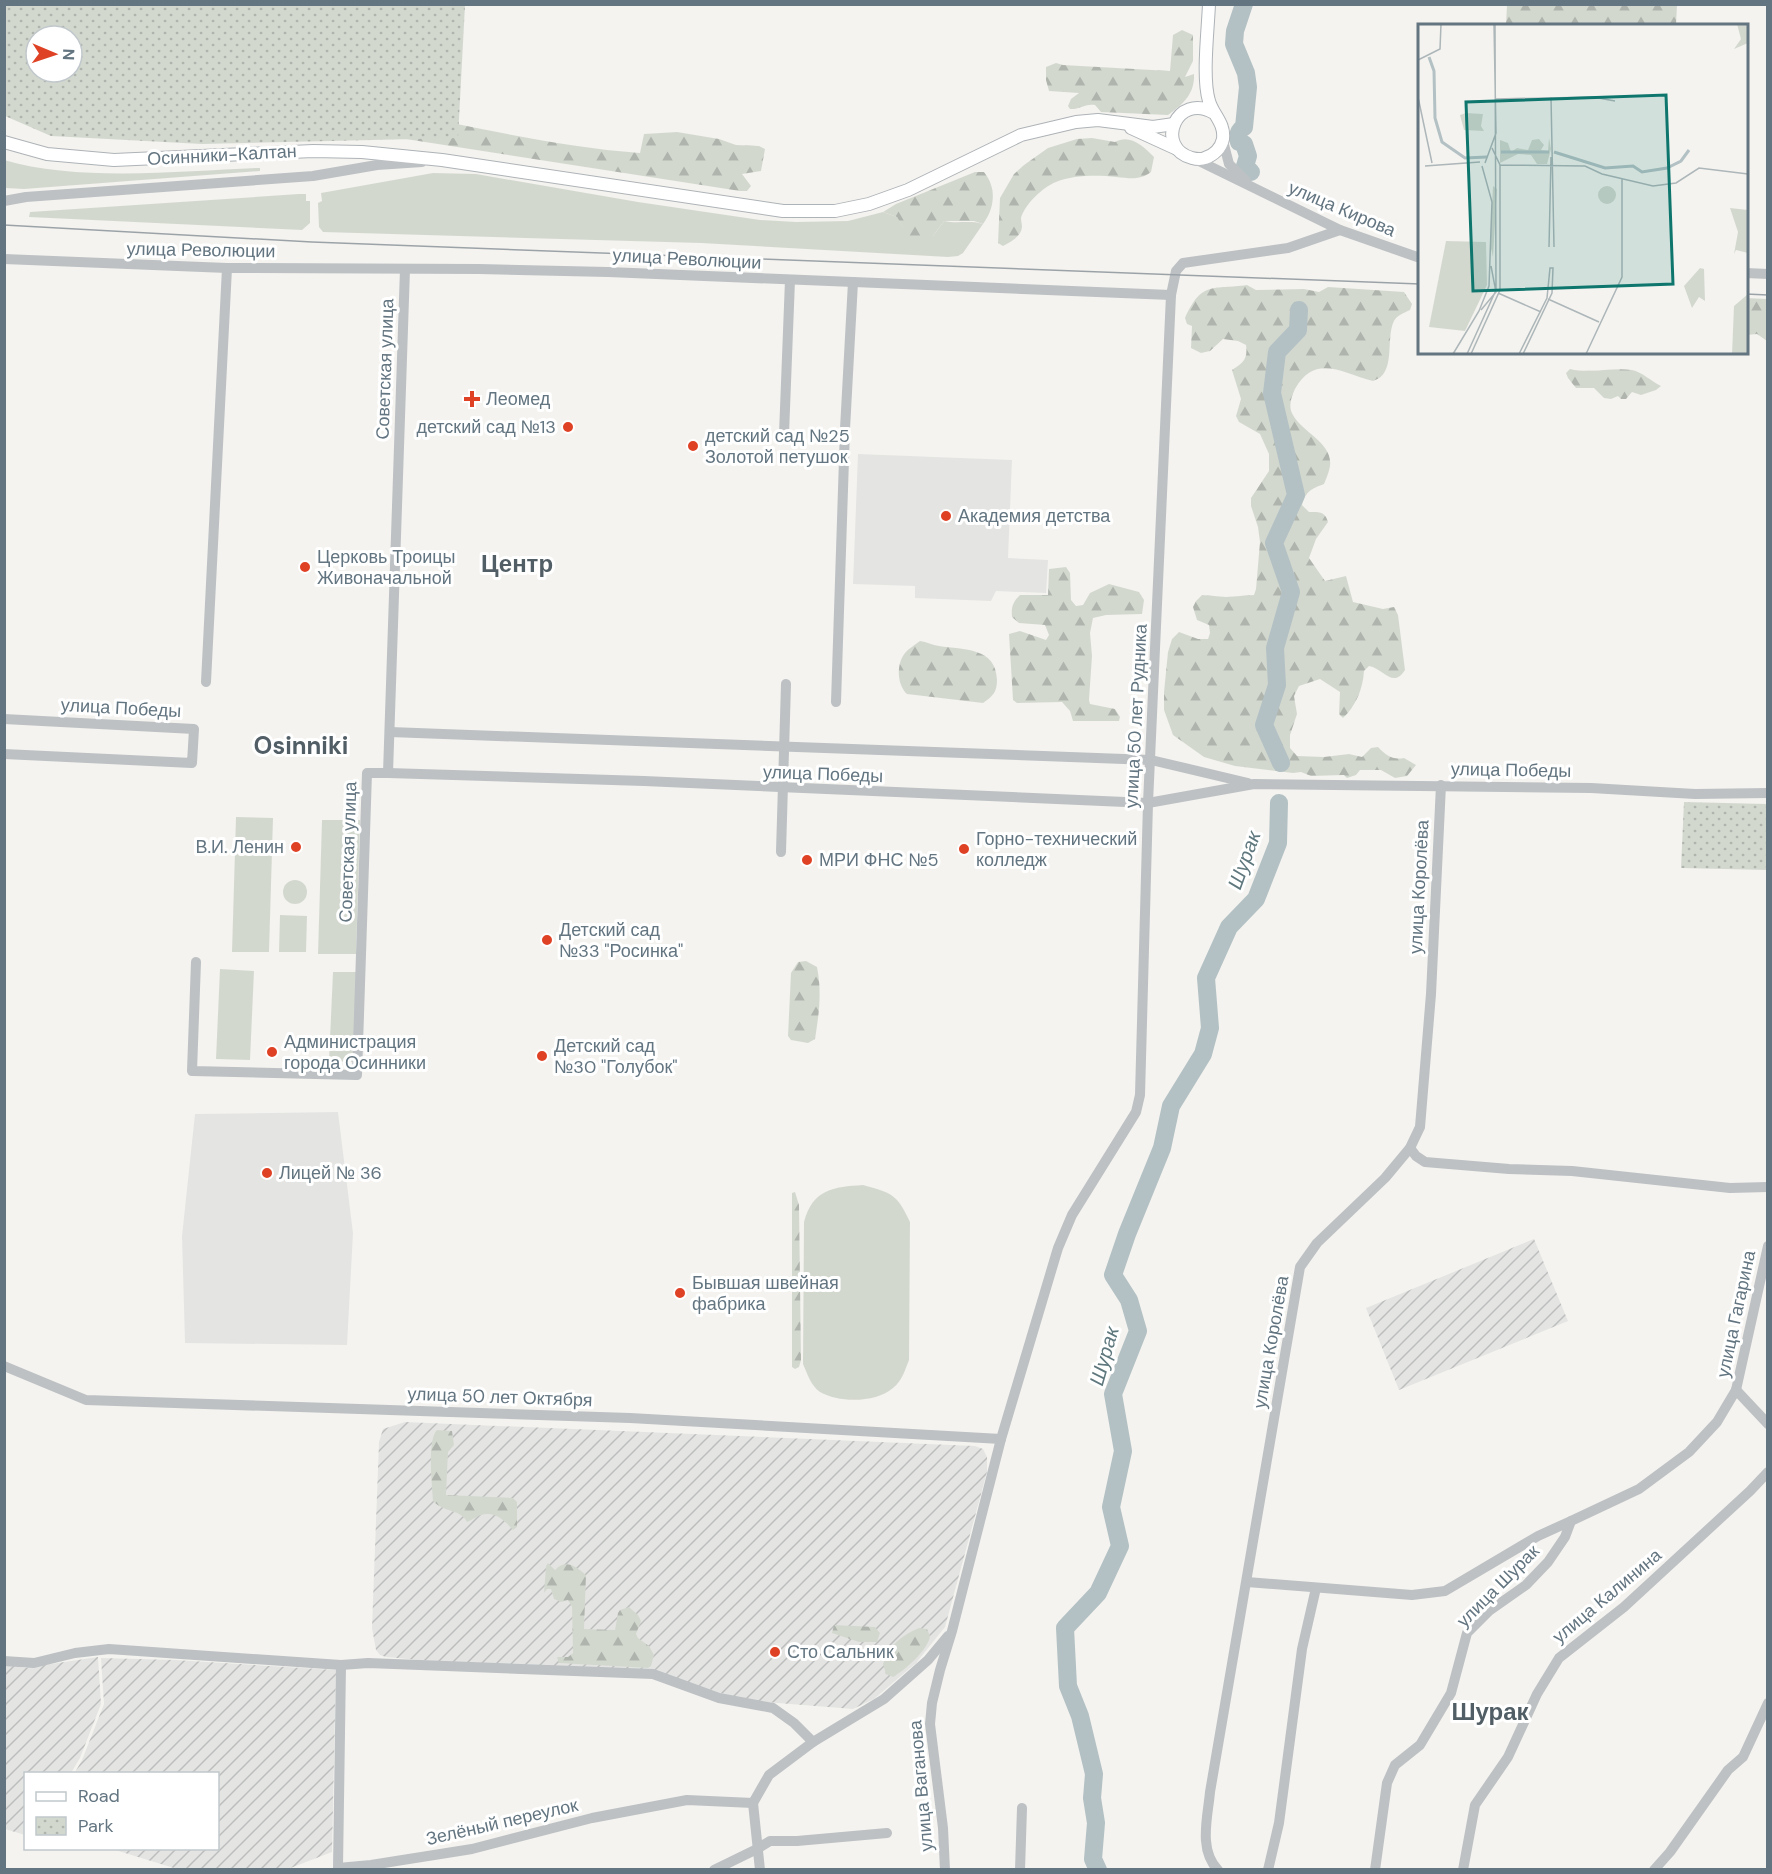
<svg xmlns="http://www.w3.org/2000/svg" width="1772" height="1874" viewBox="0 0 1772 1874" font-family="'DM Sans',sans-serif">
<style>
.built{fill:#e4e5e3}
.industrial{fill:url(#industrial-furrows)}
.grass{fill:#d3d8cf}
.forest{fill:url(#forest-firs)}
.park{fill:url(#park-dots);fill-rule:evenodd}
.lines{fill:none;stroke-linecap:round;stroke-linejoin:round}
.river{stroke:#b3c1c4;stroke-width:18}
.major-casing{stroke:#aeb3b7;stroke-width:14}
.minor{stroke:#bdc1c4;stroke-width:10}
.major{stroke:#fff;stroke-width:12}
.tram{stroke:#9ca3a8;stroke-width:1.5}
.poi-dot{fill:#df4124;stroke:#fff;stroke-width:2}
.labels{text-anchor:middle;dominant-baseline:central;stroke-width:6;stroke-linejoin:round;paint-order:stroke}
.street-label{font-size:18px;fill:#637580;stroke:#fff}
.poi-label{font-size:18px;fill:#637580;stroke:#fff;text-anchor:start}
.water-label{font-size:20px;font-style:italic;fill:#5f787e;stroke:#fff}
.district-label{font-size:24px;font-weight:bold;fill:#515e65;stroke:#fff}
.inset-river{fill:none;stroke:#b3c1c4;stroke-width:3}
.inset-road{fill:none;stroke:#adb6b9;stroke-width:1.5}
.view{fill:#0f766e;fill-opacity:0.15;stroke:#0f766e;stroke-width:3}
.inset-edge{fill:none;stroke:#637580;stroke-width:3}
</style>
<defs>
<pattern id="industrial-furrows" width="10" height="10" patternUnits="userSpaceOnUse" patternTransform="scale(1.5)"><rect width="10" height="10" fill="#e4e5e3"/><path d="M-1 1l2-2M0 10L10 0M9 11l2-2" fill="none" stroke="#bcbebd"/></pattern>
<pattern id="forest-firs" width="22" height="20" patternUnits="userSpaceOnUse" patternTransform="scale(1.5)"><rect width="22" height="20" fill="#d3d8cf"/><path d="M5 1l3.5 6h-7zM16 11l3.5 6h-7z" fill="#afb4ad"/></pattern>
<pattern id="park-dots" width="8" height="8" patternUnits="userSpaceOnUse" patternTransform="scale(1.5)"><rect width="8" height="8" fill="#d3d8cf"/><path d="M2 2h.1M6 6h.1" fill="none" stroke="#afb4ad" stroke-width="1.8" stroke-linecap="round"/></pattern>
</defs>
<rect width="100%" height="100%" fill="#f4f3ef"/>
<!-- built -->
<g class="built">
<polygon points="858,454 1012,460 1008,558 1048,560 1046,593 996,591 991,601 915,598 915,586 853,584"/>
<polygon points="338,1112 353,1233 347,1345 185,1343 182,1236 195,1114"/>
</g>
<!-- industrial -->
<g class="industrial">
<polygon points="1534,1239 1568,1321 1399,1390 1366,1308"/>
<polygon points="405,1422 975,1446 983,1449 987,1457 987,1472 945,1627 916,1663 874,1699 853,1709 741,1700 652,1670 461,1664 386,1657 380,1655 376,1650 372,1628 379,1442 383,1429"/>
<polygon points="98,1657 101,1704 80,1758 71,1773 26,1774 25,1835 5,1829 4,1664 24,1668"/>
<polygon points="101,1658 175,1660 336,1670 332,1852 288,1869 177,1869 112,1849 218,1848 218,1774 74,1774 82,1760 104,1704"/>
</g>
<!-- grass -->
<g class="grass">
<path d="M 4,160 C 77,182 182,171 258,168 L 260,168 L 260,171 L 24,189 L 5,188 Z"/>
<path d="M 433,173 L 476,174 L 638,202 L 760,220 L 796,222 L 848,221 L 883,212 L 897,217 L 909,236 L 933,236 L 944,221 C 957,224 970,220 983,224 L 963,253 L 958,256 L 948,257 L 701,243 L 323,232 L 319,227 L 318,203 L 322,201 L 321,193 Z"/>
<polygon points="299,194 306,194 306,201 310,201 310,223 302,230 29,217 30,212"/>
<polygon points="236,817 273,818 269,952 232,952"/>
<polygon points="322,820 360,820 356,954 318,954"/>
<circle cx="295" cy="892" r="12"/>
<polygon points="280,915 307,916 306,952 279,952"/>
<polygon points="220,969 254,971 250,1060 216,1059"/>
<polygon points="333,972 357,972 354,1062 329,1061"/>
<path d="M 863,1185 C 892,1193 897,1194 910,1222 L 909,1360 C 905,1370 902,1381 893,1388 C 876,1403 839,1403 820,1392 C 811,1386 807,1373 803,1364 L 804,1222 C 813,1189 833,1187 863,1185 Z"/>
</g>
<!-- forest -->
<g class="forest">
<polygon points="1507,5 1677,5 1676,25 1506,25"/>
<path d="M 1182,30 L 1193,35 L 1193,61 L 1185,77 L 1194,74 C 1195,94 1183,104 1168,115 L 1101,112 L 1095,105 C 1085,103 1079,110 1070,109 L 1068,106 L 1071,99 L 1079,93 L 1049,91 L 1046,80 L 1046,67 L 1056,63 L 1063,65 L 1170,71 L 1173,35 Z"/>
<path d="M 438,120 C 505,134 572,148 640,153 L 644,134 L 677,132 L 719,139 L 736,145 L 759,146 L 765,149 L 761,171 L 742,174 L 751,186 L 747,191 L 740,191 L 348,130 Z"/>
<path d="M 1092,138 L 1115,142 C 1130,134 1142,145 1154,157 L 1151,172 C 1139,181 1129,178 1116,177 C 1097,175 1074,175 1056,182 C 1043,187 1025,204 1021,218 C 1021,221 1022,224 1022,227 C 1021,237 1010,242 1003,246 L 998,243 L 1000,198 L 1014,174 L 1024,165 L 1048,148 L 1077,139 Z"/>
<path d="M 975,172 L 984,172 C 997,188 995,208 983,224 L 974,221 L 944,221 L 933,236 L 908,236 L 897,217 L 883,212 L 896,204 Z"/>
<path d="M 1247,285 L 1256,290 L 1304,289 L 1319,292 L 1328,287 L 1404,292 L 1412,304 L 1410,310 C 1404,313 1397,315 1394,321 C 1385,339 1397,374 1373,381 C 1342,373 1315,353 1295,389 C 1291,397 1288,407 1293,415 C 1303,433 1333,443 1330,466 C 1329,472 1326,479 1324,484 C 1311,489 1306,491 1302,505 L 1309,512 C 1319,512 1325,511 1328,522 L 1316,539 L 1309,558 L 1325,581 L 1346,576 L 1353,602 L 1383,609 L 1394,607 L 1398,615 L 1405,670 C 1393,689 1384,669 1369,666 L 1364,671 C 1363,688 1356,706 1343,718 L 1339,714 L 1340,692 L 1320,679 L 1299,686 L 1294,696 L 1297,714 L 1290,735 L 1290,748 L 1297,756 L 1324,757 L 1349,754 L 1362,757 L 1371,748 L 1378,747 C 1387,756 1392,760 1404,758 L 1416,765 L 1407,776 L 1395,778 L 1381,770 L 1360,770 L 1356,775 L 1347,778 L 1344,775 L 1311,776 L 1301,772 L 1293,773 L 1235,766 L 1204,757 L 1173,735 L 1164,710 L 1164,692 L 1168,652 L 1172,639 L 1179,632 L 1198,639 L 1208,639 L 1210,633 L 1209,625 L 1197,620 L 1193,607 L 1196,601 L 1202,595 L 1226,597 L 1254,595 L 1256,589 L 1260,542 L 1258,527 L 1251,506 L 1251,498 L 1269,471 L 1269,454 L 1260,434 L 1239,422 L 1236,416 L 1241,399 L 1232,370 C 1243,363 1248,359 1246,345 L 1238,341 L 1223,339 L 1210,351 L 1201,353 L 1191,348 L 1192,326 L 1187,324 L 1185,318 C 1202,280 1213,290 1247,285 Z"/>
<polygon points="1746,298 1767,299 1767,341 1757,334 1747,335"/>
<path d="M 1570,369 C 1591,374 1611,367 1632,370 C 1642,372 1651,381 1661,386 L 1656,390 L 1641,395 L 1632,392 L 1626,399 L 1621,399 L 1618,396 L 1611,399 L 1604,398 L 1594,388 L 1576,388 L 1568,378 L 1566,373 Z"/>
<path d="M 1066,567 L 1070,573 L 1071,600 L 1076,606 L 1083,605 L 1090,593 L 1109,584 L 1139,592 L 1144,600 L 1142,614 L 1106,615 L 1093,618 L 1090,633 L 1092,656 L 1089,700 L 1090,704 L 1115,709 L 1120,717 L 1119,721 L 1073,721 L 1070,711 L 1062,702 L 1017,703 L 1013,700 L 1009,634 L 1020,631 L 1046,640 L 1049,635 L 1045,625 L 1019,623 L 1012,617 C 1011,607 1013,602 1020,595 L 1048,595 L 1049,569 Z"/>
<path d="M 920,641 C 927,642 932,645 939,646 C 964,650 996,647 997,680 C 997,692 993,696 983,703 L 907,694 C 897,685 896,664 905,653 C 909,648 915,645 920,641 Z"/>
<path d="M 806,961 L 817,967 C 822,992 819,1014 815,1039 L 808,1043 L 791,1040 L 788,1036 L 791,973 L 798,962 Z"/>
<polygon points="795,1192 799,1205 801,1360 799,1367 795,1369 792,1367 792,1193"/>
<path d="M 437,1430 L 452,1431 L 454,1445 L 448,1452 L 446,1495 L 513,1498 L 517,1502 L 517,1527 L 513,1530 C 505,1521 495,1511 481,1515 C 477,1516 472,1520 467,1522 C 461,1509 444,1513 433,1501 C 432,1486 427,1439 437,1430 Z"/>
<path d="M 548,1563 L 555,1570 C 566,1559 575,1566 586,1575 L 584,1629 L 615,1630 L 618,1613 L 620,1610 L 629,1607 L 638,1615 L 641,1621 L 636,1634 L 638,1638 L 649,1646 L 654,1655 L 651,1666 L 648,1668 L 559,1663 L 557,1657 L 568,1657 L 573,1653 L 572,1607 L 568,1600 L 561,1602 L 554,1599 L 551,1589 L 547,1589 L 544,1593 L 546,1566 Z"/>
<polygon points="834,1625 875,1627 880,1633 877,1642 859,1642 832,1633"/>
<path d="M 919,1628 L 927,1629 L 930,1636 C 929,1649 904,1671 893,1677 L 886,1674 L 883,1664 C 889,1645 902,1635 919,1628 Z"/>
</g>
<!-- park -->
<g class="park">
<path d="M 5,4 L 465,5 L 458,138 L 202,144 L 51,136 L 5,116 ZM 36,36 L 72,36 L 72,72 L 36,72 Z"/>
<polygon points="1684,802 1767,804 1767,870 1681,868"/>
</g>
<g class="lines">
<!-- river -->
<g class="river">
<path d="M 1244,4 L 1235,31 L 1234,44 L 1246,73 L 1248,87 L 1244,127 C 1238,131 1237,135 1239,142 L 1244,144 L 1248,156 L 1245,166 L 1251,172"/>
<polyline points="1281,763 1264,725 1277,685 1275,648 1291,592 1274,543 1296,495 1272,393 1277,352 1298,330 1299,310"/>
<polyline points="1098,1870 1093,1859 1096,1823 1092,1798 1094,1774 1080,1716 1068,1686 1065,1628 1098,1593 1120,1546 1111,1507 1123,1451 1113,1394 1138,1331 1129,1300 1113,1275 1127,1234 1162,1148 1171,1106 1203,1054 1210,1028 1206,978 1229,927 1256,899 1278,843 1279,803"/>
</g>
<defs>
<g id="major">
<path d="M 1209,4 C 1208,30 1202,78 1209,101 C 1213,115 1225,123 1223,139 C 1221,148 1214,155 1205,158 C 1200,160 1196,159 1192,158 C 1154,148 1176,91 1214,113"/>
<polyline points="1131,128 1177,149"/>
<polyline points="4,142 47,154 114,160 313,151 362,152 442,160 783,211 835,211 869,204 908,190 1021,135 1076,122 1098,120 1153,127 1174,124"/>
</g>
</defs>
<!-- major casing -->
<use href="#major" class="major-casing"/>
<!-- minor -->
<g class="minor">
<polyline points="1223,141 1229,164 1246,181"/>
<polyline points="1197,160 1340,230 1420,258"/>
<polyline points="4,201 26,197 313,176 377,165 422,162"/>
<polyline points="4,259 227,268 479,269 608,272 1171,295 1176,271 1183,263 1288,248 1340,230"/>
<polyline points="1746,273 1768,274"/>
<polyline points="784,434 790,280"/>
<polyline points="206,682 227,268"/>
<polyline points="836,702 845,429 853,282"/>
<polyline points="4,719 194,729 192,763 4,754"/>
<polyline points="390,732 1151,760 1248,783"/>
<polyline points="388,773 644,781 1148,803 1254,784 1591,788 1695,794 1768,793"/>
<polyline points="781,852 786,684"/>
<polyline points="196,962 192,1071 357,1075 367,773 388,773 405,269"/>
<polyline points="1410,1148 1416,1156 1425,1162 1509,1169 1572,1171 1730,1188 1768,1187"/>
<polyline points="4,1366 86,1400 630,1418 1001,1439"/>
<polyline points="1736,1390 1768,1424"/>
<polyline points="1247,1582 1412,1595 1445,1591 1538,1536 1571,1521"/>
<polyline points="4,1661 34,1663 75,1653 109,1649 341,1665 368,1663 653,1674 719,1698 773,1708 794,1723 813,1742"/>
<polyline points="341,1665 338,1868 371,1865 472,1849 592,1818 687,1800 753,1803 769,1775 813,1742 884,1699 928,1660 948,1636"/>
<polyline points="753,1803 760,1870"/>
<polyline points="714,1870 757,1849 770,1841 797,1841 887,1833"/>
<polyline points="945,1870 943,1828 930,1724 932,1703 940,1670 952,1631 1001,1439 1058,1248 1072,1215 1136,1112 1140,1095 1148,803 1171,295"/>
<polyline points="1020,1870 1022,1808"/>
<path d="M 1218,1870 C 1198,1850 1208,1816 1210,1792 L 1300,1267 L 1317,1243 L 1385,1178 L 1410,1148 L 1420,1127 L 1431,994 L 1441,785"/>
<polyline points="1268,1870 1279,1823 1302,1649 1316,1588"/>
<polyline points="1375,1870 1387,1783 1395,1765 1420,1745 1451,1693 1467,1633 1489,1611 1526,1585 1548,1562 1565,1537 1571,1521 1639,1489 1689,1452 1717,1422 1736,1390 1768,1246"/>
<polyline points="1463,1870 1475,1805 1508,1757 1537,1694 1559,1658 1624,1607 1750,1491 1768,1472"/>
<polyline points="1654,1870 1670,1852 1728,1770 1743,1757 1768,1703"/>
</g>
<!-- major -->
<use href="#major" class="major"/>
<!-- tram -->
<g class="tram">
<polyline points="4,225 312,242 1420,284"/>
<polyline points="1746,294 1768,295"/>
</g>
</g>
<!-- markers -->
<g class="poi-dot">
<path d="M469 390h6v6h6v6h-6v6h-6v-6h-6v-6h6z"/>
<circle cx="568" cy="427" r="6"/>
<circle cx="693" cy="446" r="6"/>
<circle cx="946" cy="516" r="6"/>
<circle cx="305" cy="567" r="6"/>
<circle cx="296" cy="847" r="6"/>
<circle cx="964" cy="849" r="6"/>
<circle cx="807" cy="860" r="6"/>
<circle cx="547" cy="940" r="6"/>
<circle cx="272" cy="1052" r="6"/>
<circle cx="542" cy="1056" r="6"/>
<circle cx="267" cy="1173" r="6"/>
<circle cx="680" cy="1293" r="6"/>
<circle cx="775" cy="1652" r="6"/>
</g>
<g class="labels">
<!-- street labels -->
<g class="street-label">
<text transform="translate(222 155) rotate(-3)">Осинники-Калтан</text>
<text transform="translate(1342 209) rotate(23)">улица Кирова</text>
<text transform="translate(201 250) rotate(1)">улица Революции</text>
<text transform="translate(687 259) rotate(3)">улица Революции</text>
<text transform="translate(385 369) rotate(-88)">Советская улица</text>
<text transform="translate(121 708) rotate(3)">улица Победы</text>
<text transform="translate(1136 716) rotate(-87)">улица 50 лет Рудника</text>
<text transform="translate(1511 770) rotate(1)">улица Победы</text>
<text transform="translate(823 774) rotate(2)">улица Победы</text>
<text transform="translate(348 852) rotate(-88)">Советская улица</text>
<text transform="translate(1419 887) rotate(-87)">улица Королёва</text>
<text transform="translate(1736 1314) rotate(-78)">улица Гагарина</text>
<text transform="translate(1271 1342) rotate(-80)">улица Королёва</text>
<text transform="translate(500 1397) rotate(2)">улица 50 лет Октября</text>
<text transform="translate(1498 1586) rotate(-45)">улица Шурак</text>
<text transform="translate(1607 1596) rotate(-40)">улица Калинина</text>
<text transform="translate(921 1786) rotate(-95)">улица Ваганова</text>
<text transform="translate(502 1822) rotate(-13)">Зелёный переулок</text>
</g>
<!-- poi labels -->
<g class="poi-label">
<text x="486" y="399">Леомед</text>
<text x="556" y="427" text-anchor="end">детский сад №13</text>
<text x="705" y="436">детский сад №25<tspan x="705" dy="21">Золотой петушок</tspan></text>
<text x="958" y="516">Академия детства</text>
<text x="317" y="557">Церковь Троицы<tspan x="317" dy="21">Живоначальной</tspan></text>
<text x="976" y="839">Горно-технический<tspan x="976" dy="21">колледж</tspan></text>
<text x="284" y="847" text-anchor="end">В.И. Ленин</text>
<text x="819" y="860">МРИ ФНС №5</text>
<text x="559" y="930">Детский сад<tspan x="559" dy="21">№33 "Росинка"</tspan></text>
<text x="284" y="1042">Администрация<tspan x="284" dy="21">города Осинники</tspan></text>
<text x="554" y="1046">Детский сад<tspan x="554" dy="21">№30 "Голубок"</tspan></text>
<text x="279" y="1173">Лицей № 36</text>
<text x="692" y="1283">Бывшая швейная<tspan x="692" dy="21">фабрика</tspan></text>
<text x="787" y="1652">Сто Сальник</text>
</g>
<!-- water labels -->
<g class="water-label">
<text transform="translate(1244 860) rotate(-70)">Шурак</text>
<text transform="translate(1104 1356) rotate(-74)">Шурак</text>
</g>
<!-- district labels -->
<g class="district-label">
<text x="517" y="563">Центр</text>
<text x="301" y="745">Osinniki</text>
<text x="1490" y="1711">Шурак</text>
</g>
</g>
<!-- overview -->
<g transform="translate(1418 24)">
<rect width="330" height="330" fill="#f4f3ef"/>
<path d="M 75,162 L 79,165 L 75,233 L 72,220 ZM180 171a9 9 0 1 1 18 0a9 9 0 1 1-18 0Z" fill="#d3d8cf"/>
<path d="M 319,0 L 330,0 L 330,19 L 316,25 L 323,15 ZM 48,89 L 65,90 L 63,102 L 66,107 L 46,106 L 42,91 ZM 131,114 L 133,125 L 129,140 L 119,140 L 113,131 L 100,130 L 82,139 L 82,116 L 90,119 L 93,128 L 99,124 L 110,126 L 114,116 L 121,115 L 126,121 L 123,126 L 130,127 ZM 312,184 L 330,186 L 330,229 L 318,226 L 316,230 L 320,208 ZM 282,244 L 286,245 L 287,277 L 281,273 L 274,284 L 266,262 ZM 330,270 L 330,330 L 314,330 L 316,282 Z" fill="#d3d8cf"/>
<path d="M 28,217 L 68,218 L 69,261 L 47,307 L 11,303 Z" fill="#d3d8cf"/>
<path class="inset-river" d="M 11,33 L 16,47 L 17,94 L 24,118 L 47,134 L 69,133M 83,128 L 131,128M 136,128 L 187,144 L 215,142 L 224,148 L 249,144 L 263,137 L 271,126"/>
<path class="inset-road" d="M 0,36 L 22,25 L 23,0M 0,73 L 14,139M 133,73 L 136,223M 77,75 L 175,73 L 197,77M 67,139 L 78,109 L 76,0M 82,141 L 167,142 L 184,150 L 235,162 L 258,159 L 281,144 L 330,150M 7,142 L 62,138M 131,223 L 133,133M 80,269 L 123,288M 130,275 L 181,298M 63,286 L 78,268 L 73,242M 35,330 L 61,287 L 71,262 L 74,178 L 64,142M 49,330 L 78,266 L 77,0M 53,330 L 82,266 L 82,141 L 74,124M 101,330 L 129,274 L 132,244 L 135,244 L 134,269 L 105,330M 168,330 L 204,253 L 204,155"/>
<path class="view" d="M 248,71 L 255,260 L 55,267 L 48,78 Z"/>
<rect width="330" height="330" class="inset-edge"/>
</g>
<!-- border -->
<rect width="1772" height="1874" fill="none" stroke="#637580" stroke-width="12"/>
<!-- legend -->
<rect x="24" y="1772" width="195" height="78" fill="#ffffff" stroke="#c1c8cc" stroke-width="1.5"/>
<rect x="36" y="1792" width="30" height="9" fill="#ffffff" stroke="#c1c8cc" stroke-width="1.5"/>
<text x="78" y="1802" font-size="18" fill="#637580">Road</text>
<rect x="36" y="1817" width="30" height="18" fill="url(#park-dots)" stroke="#c1c8cc" stroke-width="1.5"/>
<text x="78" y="1832" font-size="18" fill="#637580">Park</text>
<!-- north arrow -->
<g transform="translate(54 54) rotate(92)"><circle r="28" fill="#ffffff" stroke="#c1c8cc" stroke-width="1.5"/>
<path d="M0-4.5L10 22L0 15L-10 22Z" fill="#df4124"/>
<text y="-9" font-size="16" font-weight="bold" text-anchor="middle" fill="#637580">N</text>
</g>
</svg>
